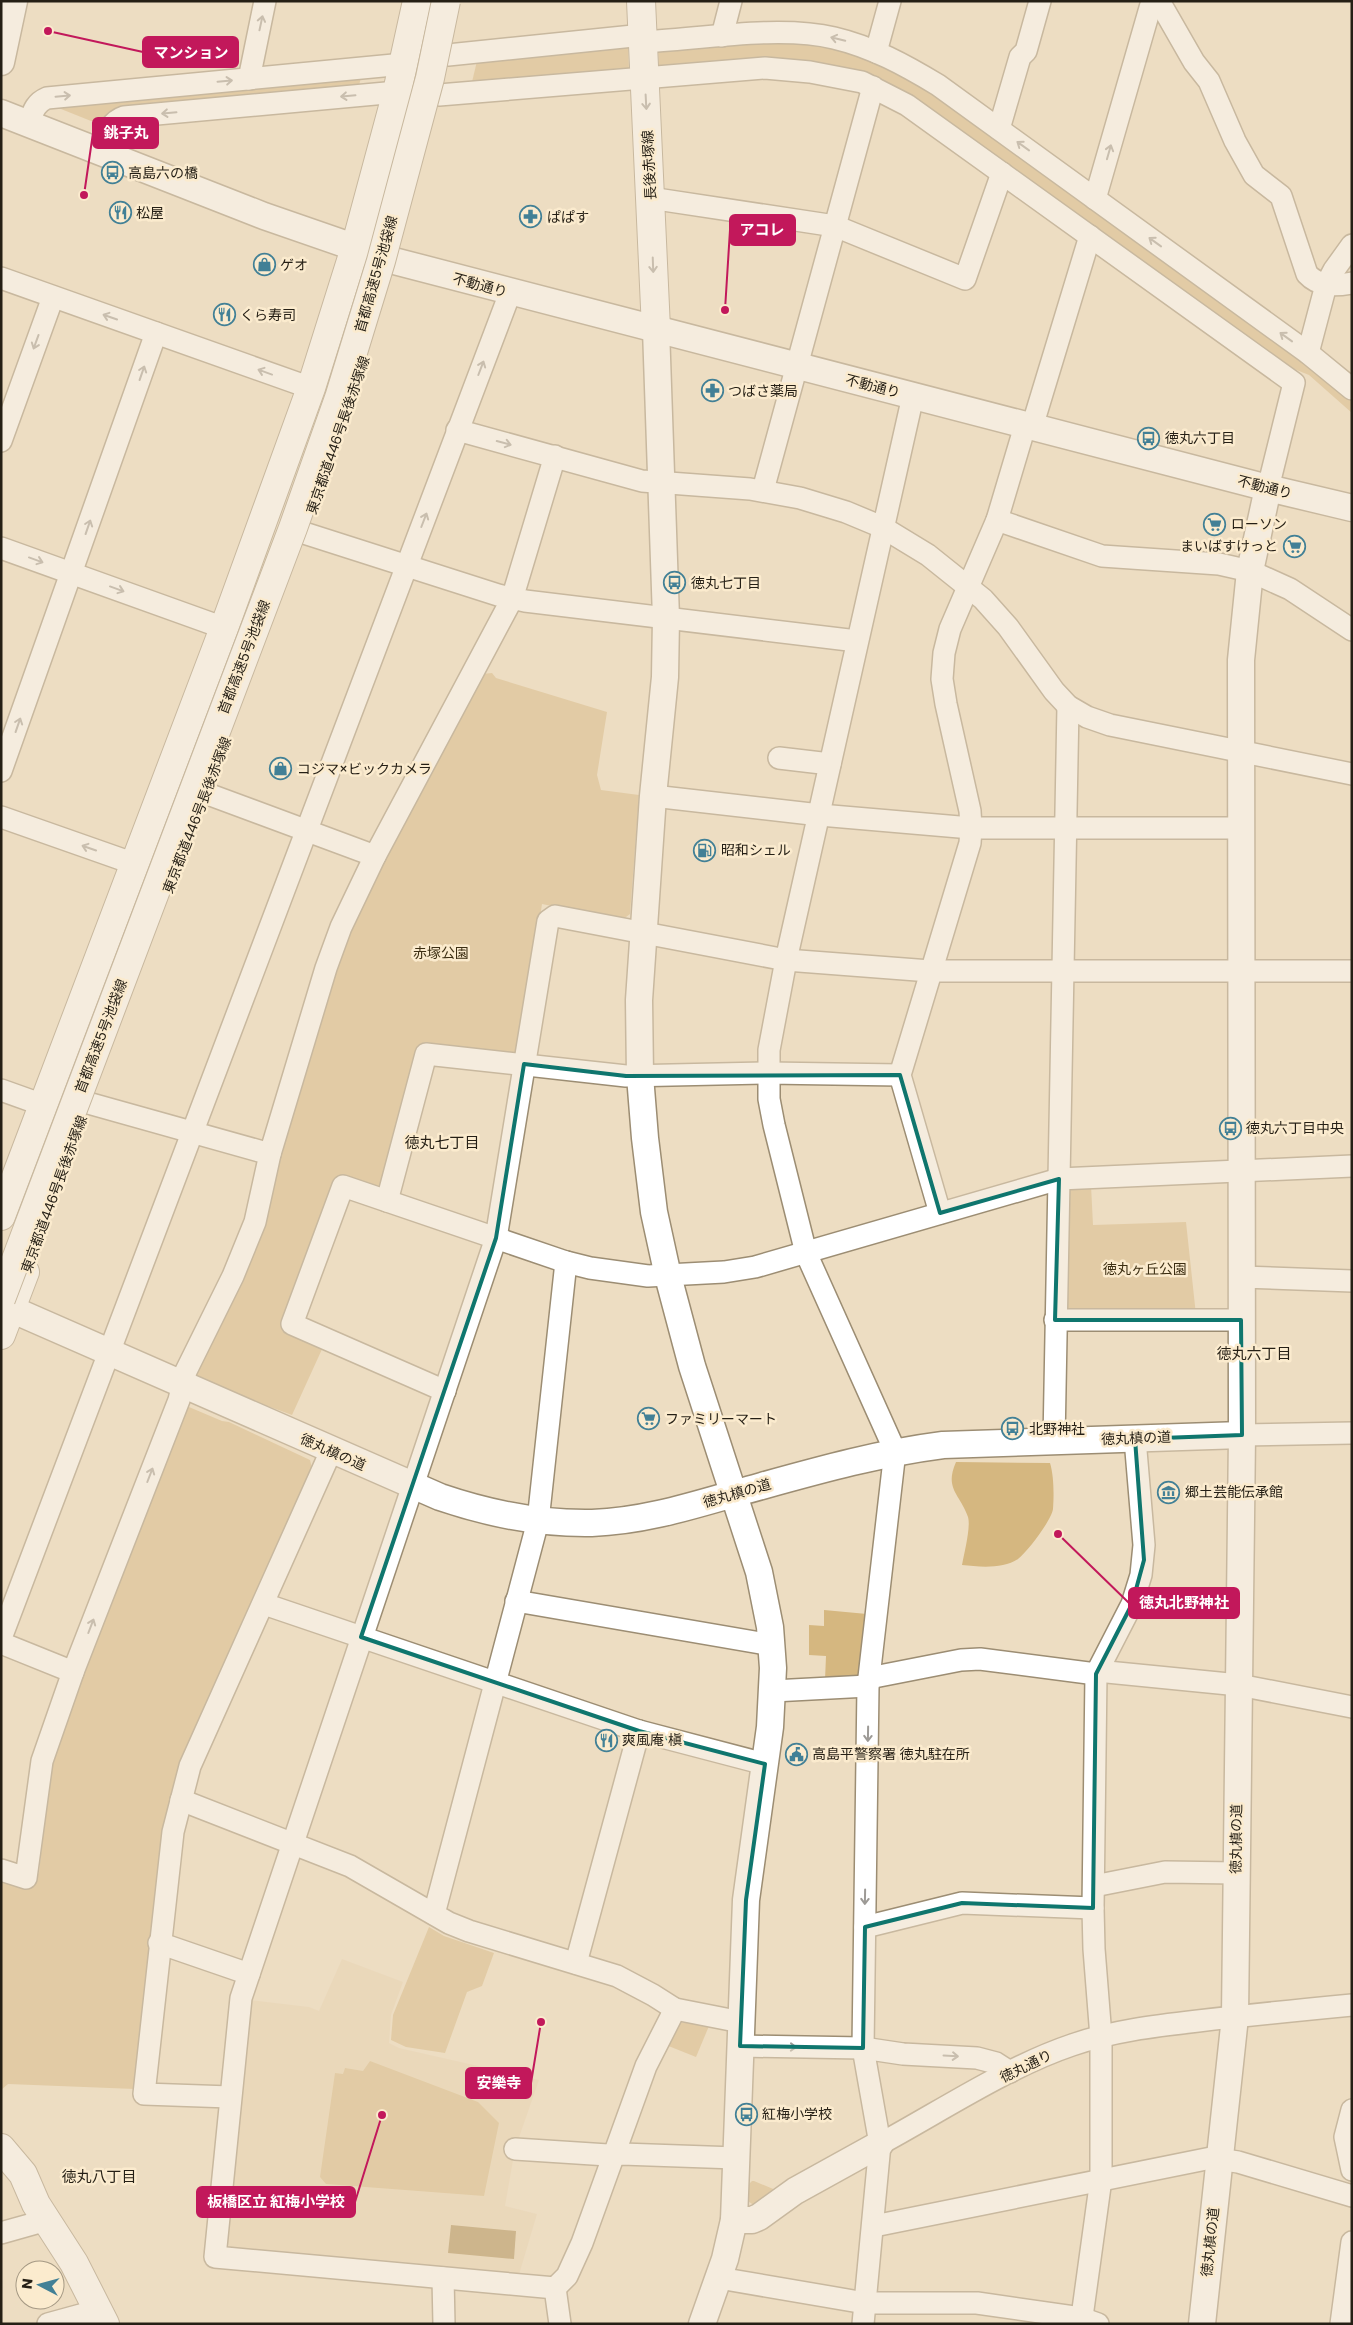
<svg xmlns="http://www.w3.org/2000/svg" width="1353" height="2325" viewBox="0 0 1353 2325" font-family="Poppins,'Noto Sans JP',sans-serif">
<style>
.built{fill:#e7d3b0}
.green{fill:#d5b780}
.water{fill:#a6864b}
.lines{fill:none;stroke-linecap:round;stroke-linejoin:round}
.minor-casing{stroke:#9c8d73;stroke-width:24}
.tertiary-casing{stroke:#9c8d73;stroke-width:29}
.secondary-casing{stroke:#9c8d73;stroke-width:30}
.minor{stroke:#fff;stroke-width:21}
.tertiary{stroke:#fff;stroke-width:26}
.secondary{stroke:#fff;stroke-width:28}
.motorway-bridge-casing{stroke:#9c8d73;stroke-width:30;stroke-linecap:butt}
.motorway-bridge{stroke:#fff;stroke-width:28}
.oneway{stroke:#9d9a96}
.marked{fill:none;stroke:#0f766e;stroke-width:4;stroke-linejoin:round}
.labels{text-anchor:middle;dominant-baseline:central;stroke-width:5;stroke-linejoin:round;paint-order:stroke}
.street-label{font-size:14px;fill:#251f15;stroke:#fbebce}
.poi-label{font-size:14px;fill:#251f15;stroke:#fbebce;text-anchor:start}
.park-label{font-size:14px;fill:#3c2e12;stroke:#fbebce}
.neighbourhood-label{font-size:15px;fill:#251f15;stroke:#fbebce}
.leader{fill:none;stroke:#c2185b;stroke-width:2}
.callout-dot{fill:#c2185b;stroke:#fbebce;stroke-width:2}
.callout{fill:#c2185b;stroke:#c2185b;stroke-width:2}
.callout-label{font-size:15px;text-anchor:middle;font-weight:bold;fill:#fff}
</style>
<rect width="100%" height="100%" fill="#edddc2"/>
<!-- built -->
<polygon class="built" points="342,1959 403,1982 391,2015 389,2043 399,2048 539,2080 515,2149 505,2206 537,2214 518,2278 233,2250 223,2239 249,2000 309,2007 319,2011"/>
<!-- green -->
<g class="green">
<polygon points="811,40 905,71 1352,393 1352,413 1309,375 1289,367 864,78 659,70 658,47"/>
<polygon points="614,42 628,47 629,70 471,86 478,57"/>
<polygon points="362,73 358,90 110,113 102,121 91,121 56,107"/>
<path d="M 492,673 L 496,678 L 607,712 L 597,775 L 601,790 L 639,795 L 630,914 L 622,920 L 542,904 L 520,1048 L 510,1056 L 421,1048 L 384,1183 L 374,1188 L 353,1186 L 283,1326 L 284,1331 L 323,1347 L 292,1415 C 260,1402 227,1395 194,1384 L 195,1364 L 232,1285 L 356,909 L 482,674 Z"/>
<polygon points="1073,1185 1091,1185 1093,1225 1186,1222 1196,1315 1072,1315 1064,1307 1065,1193"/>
<polygon points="189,1407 222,1421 229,1422 310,1460 313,1472 187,1755 135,2089 8,2084 1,2090 1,1878 21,1885 39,1873 50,1765 179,1411"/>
<path d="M 956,1462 L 1050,1463 C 1054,1476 1054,1495 1053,1509 C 1051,1521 1028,1551 1018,1559 C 1003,1569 980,1567 962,1565 C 964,1554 971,1527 968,1517 C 960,1494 944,1489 956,1462 Z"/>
<polygon points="824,1610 867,1614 861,1672 854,1679 825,1680 826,1656 809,1655 809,1625 824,1626"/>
<polygon points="429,1927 444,1936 494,1953 482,1986 467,1992 445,2053 406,2047 391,2040 393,2015"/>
<polygon points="679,2022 709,2026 696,2057 666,2045"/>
<polygon points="370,2061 478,2102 499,2123 484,2196 326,2184 320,2177 335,2073 343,2074 345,2068 363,2071"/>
<polygon points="752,2181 754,2181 778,2191 756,2207 748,2201 748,2185"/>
</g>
<!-- water -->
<polygon class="water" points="451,2225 516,2231 514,2259 448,2253"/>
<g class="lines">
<defs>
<g id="minor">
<path d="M 1159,1 L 1194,62 L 1209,81 L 1235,141 L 1254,175 L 1281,196 L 1307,274 C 1319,287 1335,286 1352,283"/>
<polyline points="722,36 731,1"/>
<path d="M 643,42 C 700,39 780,25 834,38 C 872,47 905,65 938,85 L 1308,353 L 1352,389"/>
<polyline points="876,52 890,1"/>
<polyline points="448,55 643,35"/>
<polyline points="249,79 265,1"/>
<polyline points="439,95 765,68 810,72 862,82 907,105 1294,383 1268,488"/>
<path d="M 29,123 C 33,112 35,103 47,98 L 404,64"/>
<polyline points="999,129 1020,57 1026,51 1040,1"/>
<path d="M 100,151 C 106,137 109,122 124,117 L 397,92"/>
<polyline points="650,198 835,226 965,279 1002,173"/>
<polyline points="1095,199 1152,1"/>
<polyline points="1,278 311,388"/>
<polyline points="1308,353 1326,285 1334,270 1352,245"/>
<polyline points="1032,427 1090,236"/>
<polyline points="457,430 642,481 750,489 800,498 846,512 882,527 928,555 983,599 1008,627 1054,691 1068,706 1087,717 1110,725 1352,774"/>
<polyline points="1,441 53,297"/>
<polyline points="763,490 873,87"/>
<polyline points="997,520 1102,556 1219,564 1250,571 1290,589 1352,630"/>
<polyline points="304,533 498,595 525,601 857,641"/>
<polyline points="1,548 224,628"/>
<polyline points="779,758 830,764"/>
<polyline points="1,771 156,333"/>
<polyline points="205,793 375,856"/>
<polyline points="653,796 820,815 971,828 1241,828"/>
<polyline points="1,817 135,864"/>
<polyline points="1,1090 43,1105"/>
<polyline points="88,1103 270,1154"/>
<polyline points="387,1201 426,1054 626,1076 768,1073 900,1075"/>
<polyline points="940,1213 900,1075 970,843 971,828 970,811 946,704 942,679 944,653 950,629 997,520 1025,426"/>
<polyline points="1241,1277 1352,1281"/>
<polyline points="1055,1320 1241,1320"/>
<polyline points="445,1391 292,1324 343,1186 566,1262 590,1268 648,1276 724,1272 755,1267 1059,1179 1352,1166"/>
<polyline points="1242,1435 1352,1433"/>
<polyline points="1054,1441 1068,706"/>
<polyline points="516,1601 772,1645"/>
<polyline points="264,1604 639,1731 765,1764"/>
<polyline points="1,1638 510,293"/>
<polyline points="1,1643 73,1672"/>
<polyline points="1097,1671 1239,1685 1352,1707"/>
<polyline points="869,1678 961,1660 980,1659 1096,1674"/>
<polyline points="773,1691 868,1686"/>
<polyline points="181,1800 350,1866 449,1923 469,1931 617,1976 653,1995 675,2009 741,2022"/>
<polyline points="1,1870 26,1878 42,1761 73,1672 179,1400 186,1371 233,1276 255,1222 270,1154 326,968 341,927 375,856 512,599 555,456"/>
<polyline points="1094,1886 1165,1872 1236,1873"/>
<polyline points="434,1914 538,1521 566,1262"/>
<polyline points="865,1927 962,1903 1093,1908"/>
<polyline points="159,1943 249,1974"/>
<polyline points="576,1963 639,1731"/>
<polyline points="740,2046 863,2048 903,2054 977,2058 996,2063 1010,2072"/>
<polyline points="230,2097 144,2094 173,1832 190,1766 331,1451"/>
<polyline points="1352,2110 1345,2137 1352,2170"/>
<path d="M 880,2144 C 941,2111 1007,2067 1072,2045 C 1112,2031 1155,2026 1198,2021 C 1249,2015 1300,2010 1352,2005"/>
<polyline points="515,2149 608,2155 622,2154 736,2158"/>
<polyline points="874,2226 1211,2158 1238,2162 1352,2196"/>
<polyline points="1,2233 47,2220"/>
<polyline points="443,2278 444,2324"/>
<polyline points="719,2278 865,2303 977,2303 1081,2318 1098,2324"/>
<polyline points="555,2288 567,2276 582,2243 646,2066 675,2009"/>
<polyline points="48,2324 99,2310"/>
<polyline points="560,2324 555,2288 215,2257 241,1998 496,1238 548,921 555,916 786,960 930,971 1352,971"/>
<polyline points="863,2324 880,2144 863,2048 868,1686 895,1451 806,1253 774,1125 769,1099 769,1050 786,960 913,396"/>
<polyline points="1081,2324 1101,2179 1101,2037 1094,1949 1093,1908 1096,1674 1132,1604 1141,1575 1144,1545 1135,1439"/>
<polyline points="1341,2324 1352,2242"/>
</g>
<g id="tertiary">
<polyline points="1,62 14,1"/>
<polyline points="1,113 264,216 394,261 1268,488 1352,508"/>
<polyline points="656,329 666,618 665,677 653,796 639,1000 640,1076 645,1138 654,1212 668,1276 692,1366 759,1572 770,1627 773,1668 770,1727 746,1900 734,2220 725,2259 702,2324"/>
<path d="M 11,1309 L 440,1497 C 490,1514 539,1524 592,1523 C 644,1521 691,1506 740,1492 C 809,1473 873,1454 943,1445 L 1242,1435"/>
<polyline points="734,2220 752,2220 759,2217 795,2191 880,2144"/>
<polyline points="1202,2324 1235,2017 1242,1435 1241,660 1250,571 1268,488"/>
</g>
<g id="secondary">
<polyline points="641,1 656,329"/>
<polyline points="1,1216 224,628 311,388 355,248 397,92 417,1"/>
<polyline points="1,1335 25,1272"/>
<polyline points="1,2148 23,2174 36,2204 74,2263 105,2324"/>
</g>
</defs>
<!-- minor casing -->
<use href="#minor" class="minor-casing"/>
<!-- tertiary casing -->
<use href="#tertiary" class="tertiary-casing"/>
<!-- secondary casing -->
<use href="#secondary" class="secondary-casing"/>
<!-- minor -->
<use href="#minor" class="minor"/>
<!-- tertiary -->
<use href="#tertiary" class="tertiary"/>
<!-- secondary -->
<use href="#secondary" class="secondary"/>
<defs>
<polyline id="motorway-bridge" points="1,1299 293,528 339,398 381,261 430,78 446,1"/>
</defs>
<!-- motorway-bridge casing -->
<use href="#motorway-bridge" class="motorway-bridge-casing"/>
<!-- motorway-bridge -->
<use href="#motorway-bridge" class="motorway-bridge"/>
</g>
<!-- one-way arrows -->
<defs><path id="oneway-shaft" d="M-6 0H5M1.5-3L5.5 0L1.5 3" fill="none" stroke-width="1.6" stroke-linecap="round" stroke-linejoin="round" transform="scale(1.25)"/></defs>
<g class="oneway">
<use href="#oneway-shaft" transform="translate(261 23) rotate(-78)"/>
<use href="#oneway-shaft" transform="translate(838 39) rotate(-166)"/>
<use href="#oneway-shaft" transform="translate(225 81) rotate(-5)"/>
<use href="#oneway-shaft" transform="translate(63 96) rotate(-5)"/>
<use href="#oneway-shaft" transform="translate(348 96) rotate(175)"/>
<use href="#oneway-shaft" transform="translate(646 102) rotate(87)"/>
<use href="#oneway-shaft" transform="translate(169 113) rotate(175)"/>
<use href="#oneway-shaft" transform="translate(1023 146) rotate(-144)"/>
<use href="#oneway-shaft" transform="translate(1109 152) rotate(-74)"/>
<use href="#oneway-shaft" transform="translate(1155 242) rotate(-144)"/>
<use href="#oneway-shaft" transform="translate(653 265) rotate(88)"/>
<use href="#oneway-shaft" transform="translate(110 317) rotate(-161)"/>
<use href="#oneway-shaft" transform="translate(1286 337) rotate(-144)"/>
<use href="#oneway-shaft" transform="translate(36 342) rotate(110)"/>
<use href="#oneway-shaft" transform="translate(481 368) rotate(-69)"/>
<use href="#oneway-shaft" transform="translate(265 372) rotate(-160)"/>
<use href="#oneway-shaft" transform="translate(142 373) rotate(-71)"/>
<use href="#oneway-shaft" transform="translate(504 443) rotate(15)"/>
<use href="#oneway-shaft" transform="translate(424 520) rotate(-69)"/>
<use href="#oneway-shaft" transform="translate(88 527) rotate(-71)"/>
<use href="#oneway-shaft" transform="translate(36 560) rotate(20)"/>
<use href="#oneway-shaft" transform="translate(117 589) rotate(20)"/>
<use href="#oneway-shaft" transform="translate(18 725) rotate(-71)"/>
<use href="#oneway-shaft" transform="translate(89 848) rotate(-161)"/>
<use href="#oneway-shaft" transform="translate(150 1475) rotate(-69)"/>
<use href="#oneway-shaft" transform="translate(91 1626) rotate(-69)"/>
<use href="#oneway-shaft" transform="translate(868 1734) rotate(91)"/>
<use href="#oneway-shaft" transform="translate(865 1897) rotate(91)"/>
<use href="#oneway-shaft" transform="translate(789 2047) rotate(1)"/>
<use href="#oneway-shaft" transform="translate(951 2056) rotate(3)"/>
</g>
<!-- marked area -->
<path d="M0 0H1353V2325H0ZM 524,1064 L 626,1076 L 900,1075 L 940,1213 L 1059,1179 L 1055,1320 L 1241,1320 L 1242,1435 L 1135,1439 L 1144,1560 L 1132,1604 L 1096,1674 L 1093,1908 L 962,1903 L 865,1927 L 863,2048 L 740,2046 L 746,1900 L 765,1764 L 639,1731 L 361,1637 L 496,1238 Z" fill="#edddc2" fill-opacity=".55" fill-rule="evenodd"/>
<path class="marked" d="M 524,1064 L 626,1076 L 900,1075 L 940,1213 L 1059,1179 L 1055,1320 L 1241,1320 L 1242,1435 L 1135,1439 L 1144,1560 L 1132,1604 L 1096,1674 L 1093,1908 L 962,1903 L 865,1927 L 863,2048 L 740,2046 L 746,1900 L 765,1764 L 639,1731 L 361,1637 L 496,1238 Z"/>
<!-- icons -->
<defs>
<symbol id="bus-ring" viewBox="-11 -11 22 22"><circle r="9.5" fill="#fbebce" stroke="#428096" stroke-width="1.5"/><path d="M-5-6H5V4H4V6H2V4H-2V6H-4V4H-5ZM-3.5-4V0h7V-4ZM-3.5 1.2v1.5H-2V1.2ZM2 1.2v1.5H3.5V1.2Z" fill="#428096"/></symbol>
<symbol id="restaurant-ring" viewBox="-11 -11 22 22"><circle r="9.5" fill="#fbebce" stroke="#428096" stroke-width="1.5"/><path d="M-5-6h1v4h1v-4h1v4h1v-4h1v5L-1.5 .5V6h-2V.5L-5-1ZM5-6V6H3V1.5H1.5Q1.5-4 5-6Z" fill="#428096"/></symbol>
<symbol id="pharmacy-ring" viewBox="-11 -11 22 22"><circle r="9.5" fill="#fbebce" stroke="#428096" stroke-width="1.5"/><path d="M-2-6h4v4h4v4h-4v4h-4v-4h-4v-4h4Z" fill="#428096"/></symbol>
<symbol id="shop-ring" viewBox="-11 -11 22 22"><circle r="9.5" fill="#fbebce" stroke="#428096" stroke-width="1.5"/><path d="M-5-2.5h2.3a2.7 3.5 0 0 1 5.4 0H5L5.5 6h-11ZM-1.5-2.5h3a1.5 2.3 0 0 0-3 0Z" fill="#428096"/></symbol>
<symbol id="supermarket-ring" viewBox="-11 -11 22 22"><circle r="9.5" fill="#fbebce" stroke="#428096" stroke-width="1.5"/><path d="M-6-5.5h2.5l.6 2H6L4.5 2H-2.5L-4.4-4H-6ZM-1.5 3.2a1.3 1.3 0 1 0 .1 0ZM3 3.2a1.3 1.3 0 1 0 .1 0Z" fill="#428096"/></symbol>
<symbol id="fuel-ring" viewBox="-11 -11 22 22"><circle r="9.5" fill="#fbebce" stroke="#428096" stroke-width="1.5"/><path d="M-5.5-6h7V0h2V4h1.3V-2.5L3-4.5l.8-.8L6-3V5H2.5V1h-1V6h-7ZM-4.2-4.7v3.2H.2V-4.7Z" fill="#428096"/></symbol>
<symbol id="museum-ring" viewBox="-11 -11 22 22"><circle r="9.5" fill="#fbebce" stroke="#428096" stroke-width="1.5"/><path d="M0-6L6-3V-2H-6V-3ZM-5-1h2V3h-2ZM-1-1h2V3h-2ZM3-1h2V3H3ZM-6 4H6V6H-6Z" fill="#428096"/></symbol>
<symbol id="civic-ring" viewBox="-11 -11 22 22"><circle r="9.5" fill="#fbebce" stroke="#428096" stroke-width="1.5"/><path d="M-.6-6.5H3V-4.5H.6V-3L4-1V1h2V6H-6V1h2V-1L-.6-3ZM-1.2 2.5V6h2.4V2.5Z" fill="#428096"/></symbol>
</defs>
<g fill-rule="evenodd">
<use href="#bus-ring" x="100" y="160" width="25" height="25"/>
<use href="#restaurant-ring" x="108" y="200" width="25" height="25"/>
<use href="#pharmacy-ring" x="518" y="204" width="25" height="25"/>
<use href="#shop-ring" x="252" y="252" width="25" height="25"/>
<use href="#restaurant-ring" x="212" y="302" width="25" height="25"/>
<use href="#pharmacy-ring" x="700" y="378" width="25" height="25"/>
<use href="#bus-ring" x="1136" y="426" width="25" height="25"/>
<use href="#supermarket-ring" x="1202" y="512" width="25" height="25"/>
<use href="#supermarket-ring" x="1282" y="534" width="25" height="25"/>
<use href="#bus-ring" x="662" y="570" width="25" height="25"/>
<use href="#shop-ring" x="268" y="756" width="25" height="25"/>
<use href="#fuel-ring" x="692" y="838" width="25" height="25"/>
<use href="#bus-ring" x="1218" y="1116" width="25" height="25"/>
<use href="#supermarket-ring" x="636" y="1406" width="25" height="25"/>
<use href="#bus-ring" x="1000" y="1416" width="25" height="25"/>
<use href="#museum-ring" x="1156" y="1480" width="25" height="25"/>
<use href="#restaurant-ring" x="594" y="1728" width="25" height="25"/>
<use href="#civic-ring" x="784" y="1742" width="25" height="25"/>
<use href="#bus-ring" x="734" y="2102" width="25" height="25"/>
</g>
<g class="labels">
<!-- street labels -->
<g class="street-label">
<text transform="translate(649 165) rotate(-93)">長後赤塚線</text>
<text transform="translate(376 274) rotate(-74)">首都高速5号池袋線</text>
<text transform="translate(480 285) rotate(15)">不動通り</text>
<text transform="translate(873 386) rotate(14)">不動通り</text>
<text transform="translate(338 435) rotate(-71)">東京都道446号長後赤塚線</text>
<text transform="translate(1265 487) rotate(14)">不動通り</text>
<text transform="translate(244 657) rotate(-69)">首都高速5号池袋線</text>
<text transform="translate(197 815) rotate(-69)">東京都道446号長後赤塚線</text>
<text transform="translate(101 1036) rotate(-69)">首都高速5号池袋線</text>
<text transform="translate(54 1194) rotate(-70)">東京都道446号長後赤塚線</text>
<text transform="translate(1136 1438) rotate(-2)">徳丸槙の道</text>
<text transform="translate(333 1452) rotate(24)">徳丸槙の道</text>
<text transform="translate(737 1493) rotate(-16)">徳丸槙の道</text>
<text transform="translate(1236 1839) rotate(-89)">徳丸槙の道</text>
<text transform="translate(1026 2066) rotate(-26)">徳丸通り</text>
<text transform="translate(1210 2242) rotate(-84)">徳丸槙の道</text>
</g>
<!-- poi labels -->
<g class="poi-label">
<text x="128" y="173">高島六の橋</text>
<text x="136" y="213">松屋</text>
<text x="547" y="217">ぱぱす</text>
<text x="280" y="265">ゲオ</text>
<text x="240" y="315">くら寿司</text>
<text x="728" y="391">つばさ薬局</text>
<text x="1165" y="438">徳丸六丁目</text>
<text x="1231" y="524">ローソン</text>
<text x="1278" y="546" text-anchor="end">まいばすけっと</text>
<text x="691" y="583">徳丸七丁目</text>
<text x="297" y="769">コジマ×ビックカメラ</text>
<text x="721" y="850">昭和シェル</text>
<text x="1246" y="1128">徳丸六丁目中央</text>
<text x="665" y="1419">ファミリーマート</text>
<text x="1029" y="1429">北野神社</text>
<text x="1185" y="1492">郷土芸能伝承館</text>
<text x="622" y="1740">爽風庵 槇</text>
<text x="812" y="1754">高島平警察署 徳丸駐在所</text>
<text x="762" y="2114">紅梅小学校</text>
</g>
<!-- park labels -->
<g class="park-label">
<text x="441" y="953">赤塚公園</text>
<text x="1145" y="1269">徳丸ヶ丘公園</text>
</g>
<!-- neighbourhood labels -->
<g class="neighbourhood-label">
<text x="442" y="1142">徳丸七丁目</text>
<text x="1254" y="1353">徳丸六丁目</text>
<text x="99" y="2176">徳丸八丁目</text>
</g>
</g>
<!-- callouts -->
<path class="leader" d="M48 31L143 52M84 195L93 133M725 310L730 230M1058 1534L1129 1603M541 2022L531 2083M382 2115L355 2202"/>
<g class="callout-dot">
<circle cx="48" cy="31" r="5"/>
<circle cx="84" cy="195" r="5"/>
<circle cx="725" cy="310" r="5"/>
<circle cx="1058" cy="1534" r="5"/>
<circle cx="541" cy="2022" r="5"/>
<circle cx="382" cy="2115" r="5"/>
</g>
<g class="callout">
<rect x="143" y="37" width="95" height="30" rx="5"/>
<rect x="93" y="118" width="65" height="30" rx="5"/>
<rect x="730" y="215" width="65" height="30" rx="5"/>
<rect x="1129" y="1588" width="110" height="30" rx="5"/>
<rect x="466" y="2068" width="65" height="30" rx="5"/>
<rect x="197" y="2187" width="158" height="30" rx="5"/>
</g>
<g class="callout-label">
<text x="191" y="58">マンション</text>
<text x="126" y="138">銚子丸</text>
<text x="762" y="235">アコレ</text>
<text x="1184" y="1608">徳丸北野神社</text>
<text x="499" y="2088">安樂寺</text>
<text x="276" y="2207">板橋区立 紅梅小学校</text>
</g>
<!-- border -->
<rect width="1353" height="2325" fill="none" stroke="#251f15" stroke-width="5"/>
<!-- north arrow -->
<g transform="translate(40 2285) rotate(276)"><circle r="24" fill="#fbebce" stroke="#a59984"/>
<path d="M0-4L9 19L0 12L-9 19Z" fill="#428096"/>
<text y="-8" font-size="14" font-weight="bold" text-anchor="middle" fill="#251f15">N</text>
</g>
</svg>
